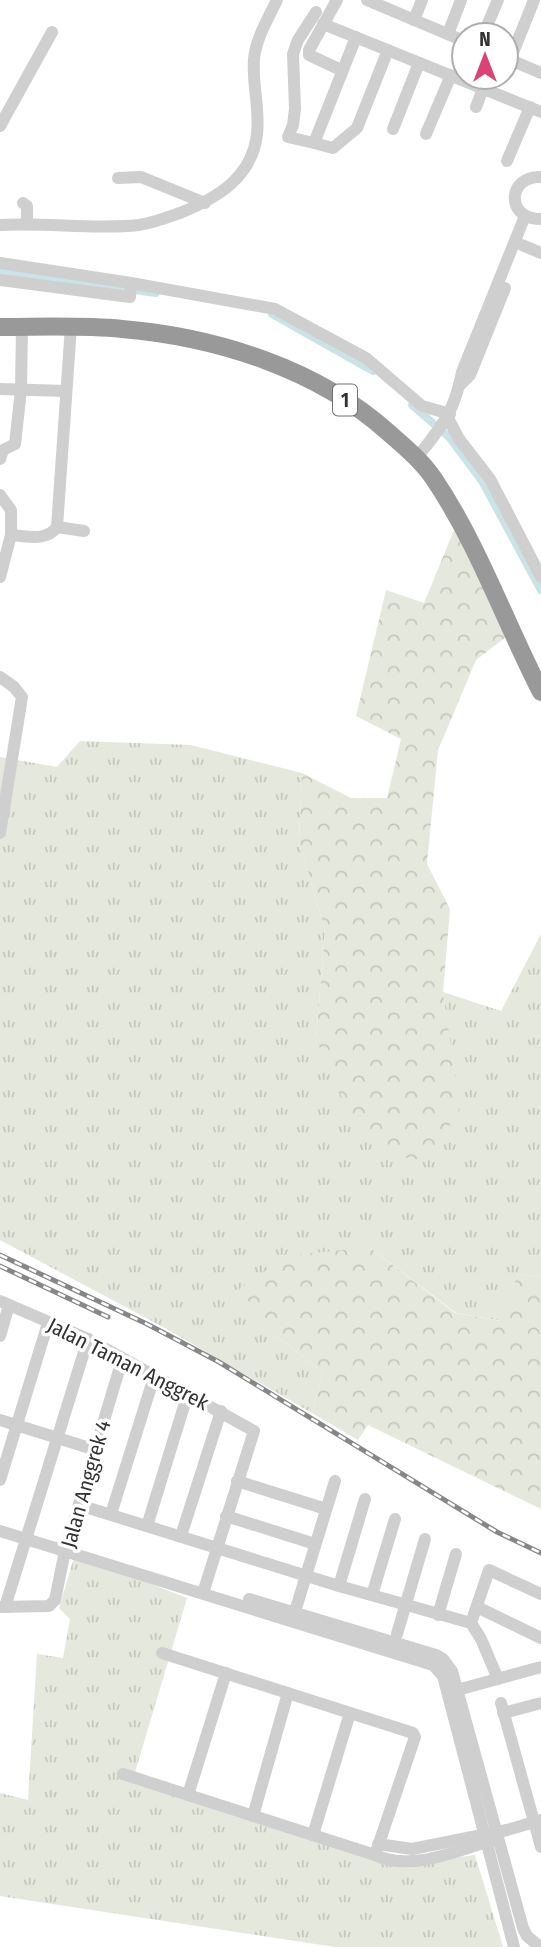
<svg xmlns="http://www.w3.org/2000/svg" width="541" height="1947" viewBox="0 0 541 1947" font-family="'Fira Sans Condensed',sans-serif">
<style>
.grass{fill:url(#grass-tufts)}
.forest{fill:url(#forest-crowns)}
.lines{fill:none;stroke-linecap:round;stroke-linejoin:round}
.canal{stroke:#cae3e7;stroke-width:8}
.minor{stroke:#cfcfcf;stroke-width:12}
.highway{stroke:#999;stroke-width:18}
.rail-casing{stroke:#878787;stroke-width:5}
.rail{stroke:#fff;stroke-width:2.5;stroke-dasharray:8;stroke-linecap:butt}
.labels{text-anchor:middle;dominant-baseline:central;stroke-width:7;stroke-linejoin:round;paint-order:stroke}
.shield{fill:#fff;stroke:#707070;stroke-width:2}
.shield-label{font-size:19px;font-weight:bold;fill:#323232}
.street-label{font-size:21px;fill:#323232;stroke:#fff}
</style>
<defs>
<pattern id="grass-tufts" width="24" height="20" patternUnits="userSpaceOnUse" patternTransform="scale(1.75)"><rect width="24" height="20" fill="#e5e8dc"/><path d="M3 7l-1-3M5 7V3M7 7l1-3M15 17l-1-3M17 17v-4M19 17l1-3" fill="none" stroke="#c5c7bd"/></pattern>
<pattern id="forest-crowns" width="20" height="18" patternUnits="userSpaceOnUse" patternTransform="scale(1.75)"><rect width="20" height="18" fill="#e5e8dc"/><path d="M2 6a3 3 0 1 1 6 0M12 15a3 3 0 1 1 6 0" fill="none" stroke="#c5c7bd"/></pattern>
</defs>
<rect width="100%" height="100%" fill="#fff"/>
<!-- grass -->
<g class="grass">
<polygon points="80,741 191,745 302,773 299,840 325,931 316,1039 450,1044 443,992 501,1011 541,934 541,1277 518,1274 501,1321 456,1313 369,1247 275,1335 323,1372 312,1413 163,1327 0,1240 0,757 57,767"/>
<polygon points="75,1554 187,1598 133,1779 394,1866 475,1855 503,1947 335,1947 0,1896 0,1793 28,1800 37,1654 63,1658 70,1619 59,1608"/>
</g>
<!-- forest -->
<g class="forest">
<polygon points="454,530 510,634 476,660 438,750 427,864 450,909 443,992 460,1109 428,1161 402,1157 347,1109 316,1039 325,931 299,840 302,773 351,798 387,798 401,739 356,716 386,590 424,603"/>
<polygon points="369,1247 455,1313 500,1321 518,1274 541,1277 541,1509 368,1425 358,1440 312,1413 323,1372 275,1335 239,1289 287,1256"/>
</g>
<g class="lines">
<!-- canal -->
<g class="canal">
<polyline points="0,272 156,293"/>
<polyline points="272,314 373,371"/>
<polyline points="412,405 450,438 482,481 541,590"/>
</g>
<!-- minor -->
<g class="minor">
<polyline points="337,0 309,50 309,55 341,70"/>
<polyline points="367,0 464,41"/>
<polyline points="414,20 422,0"/>
<polyline points="323,24 541,112"/>
<polyline points="448,34 461,0"/>
<polyline points="483,35 498,0"/>
<polyline points="356,37 314,143 333,148 357,128 388,50"/>
<polyline points="506,58 541,73"/>
<polyline points="510,60 534,0"/>
<polyline points="476,107 483,89"/>
<polyline points="0,126 52,32"/>
<polyline points="393,129 419,63"/>
<polyline points="426,134 451,75"/>
<polyline points="314,143 288,137 293,125 295,109 293,54 298,40 316,12"/>
<polyline points="507,161 530,107"/>
<path d="M 541,177 C 506,176 506,220 541,219"/>
<polyline points="118,178 141,177 205,203"/>
<polyline points="23,203 27,206 27,224"/>
<path d="M 0,225 C 45,222 94,230 139,225 C 153,223 166,218 180,213 C 217,198 252,178 257,134 C 260,109 252,84 254,59 C 256,38 268,19 277,0"/>
<polyline points="522,245 541,253"/>
<polyline points="0,263 131,283 275,309 366,358 422,406 450,414"/>
<polyline points="0,280 130,297 131,283"/>
<polyline points="460,385 470,375 505,288"/>
<polyline points="0,389 66,391"/>
<polyline points="448,418 459,439 490,479 541,577"/>
<path d="M 423,450 C 446,421 455,408 462,372 L 525,216"/>
<polyline points="0,459 3,450 15,444 21,390 22,327"/>
<polyline points="0,495 11,510 11,535"/>
<polyline points="57,527 84,531"/>
<path d="M 0,577 L 11,535 C 27,536 46,542 57,527 L 71,326"/>
<polyline points="0,677 14,687 22,697 0,833"/>
<polyline points="0,1301 88,1339 254,1431 203,1593"/>
<polyline points="0,1336 9,1305"/>
<polyline points="0,1420 96,1450"/>
<polyline points="0,1480 48,1323"/>
<polyline points="237,1481 326,1509"/>
<polyline points="79,1505 339,1586 471,1623 481,1639 498,1679"/>
<polyline points="111,1514 154,1377"/>
<polyline points="226,1516 315,1544"/>
<polyline points="147,1526 188,1393"/>
<polyline points="0,1531 433,1665 443,1676 514,1947"/>
<polyline points="181,1536 221,1411"/>
<polyline points="339,1586 365,1499"/>
<polyline points="372,1595 395,1519"/>
<polyline points="249,1599 436,1655 443,1659 452,1671 523,1928 527,1936 540,1947"/>
<polyline points="0,1607 49,1606 55,1600 65,1551 122,1360"/>
<polyline points="5,1607 88,1339"/>
<polyline points="477,1607 541,1638"/>
<polyline points="438,1615 456,1554"/>
<polyline points="293,1618 335,1481"/>
<polyline points="471,1623 489,1570 541,1594"/>
<polyline points="397,1634 425,1539"/>
<polyline points="450,1692 541,1667"/>
<polyline points="501,1703 541,1847"/>
<polyline points="503,1713 541,1703"/>
<polyline points="123,1774 375,1855 415,1737 413,1733 162,1653"/>
<polyline points="188,1795 226,1673"/>
<polyline points="253,1816 288,1693"/>
<polyline points="313,1835 350,1713"/>
<polyline points="378,1844 412,1849 507,1830 541,1820"/>
<path d="M 375,1855 C 411,1872 456,1851 493,1840"/>
</g>
<!-- highway -->
<path class="highway" d="M 0,327 C 41,327 81,325 122,329 C 217,337 318,369 389,433 C 405,447 422,461 434,479 C 478,544 505,622 541,692"/>
<defs>
<g id="rail">
<polyline points="0,1255 147,1324 219,1362 497,1532 541,1553"/>
<polyline points="0,1266 108,1317"/>
</g>
</defs>
<!-- rail casing -->
<use href="#rail" class="rail-casing"/>
<!-- rail -->
<use href="#rail" class="rail"/>
</g>
<g class="labels">
<!-- shield labels -->
<rect class="shield" x="333" y="384.5" width="24" height="31" rx="5"/>
<g class="shield-label">
<text x="345" y="400">1</text>
</g>
<!-- street labels -->
<g class="street-label">
<text transform="translate(128 1364) rotate(27)">Jalan Taman Anggrek</text>
<text transform="translate(86 1484) rotate(-74)">Jalan Anggrek 4</text>
</g>
</g>
<!-- north arrow -->
<g transform="translate(485 56)"><circle r="33" fill="#ffffff" stroke="#adadad" stroke-width="2"/>
<path d="M0-5L12 26L0 18L-12 26Z" fill="#da4373"/>
<text y="-10" font-size="19" font-weight="bold" text-anchor="middle" fill="#323232">N</text>
</g>
</svg>
